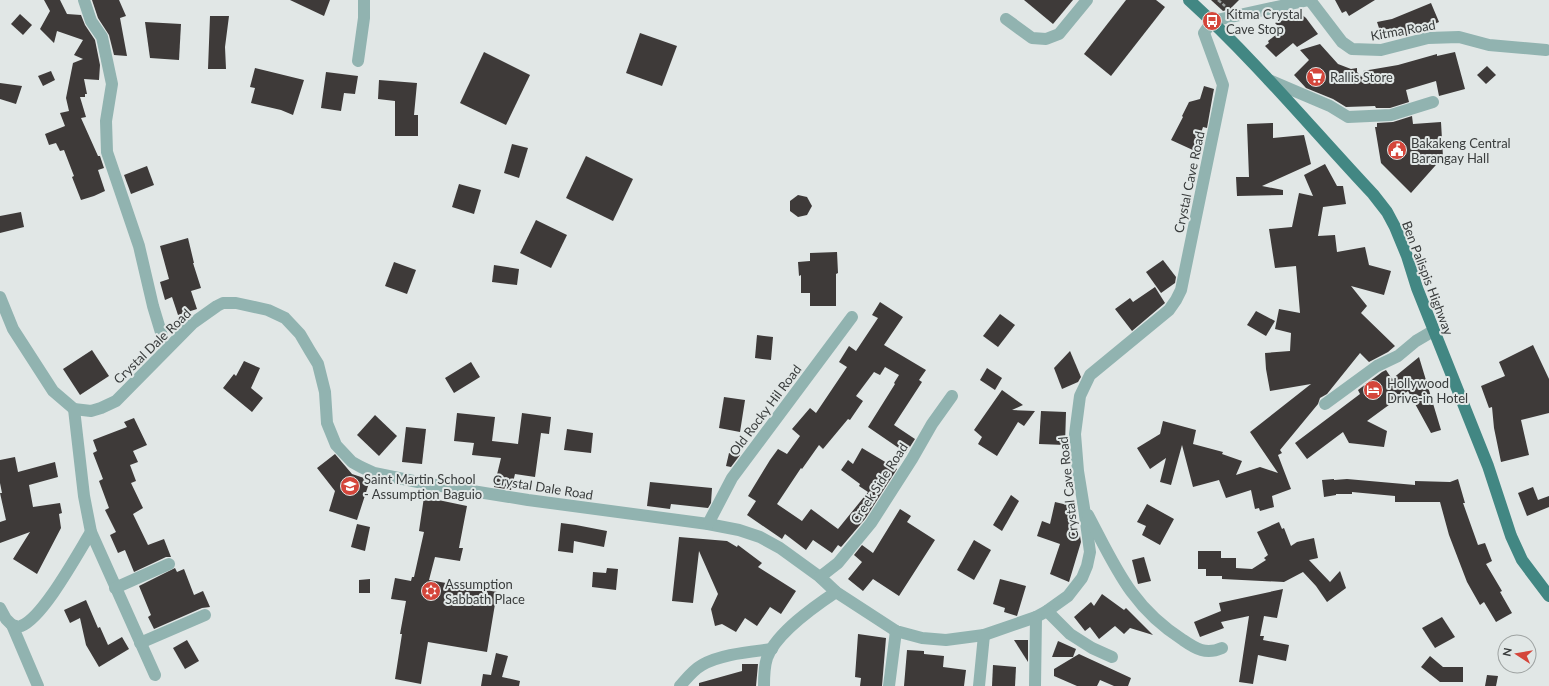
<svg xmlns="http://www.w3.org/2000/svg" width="1549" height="686" viewBox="0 0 1549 686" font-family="Lato,sans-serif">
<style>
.building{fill:#3e3a39}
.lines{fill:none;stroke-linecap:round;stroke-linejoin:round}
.path{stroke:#9ca1a0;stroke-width:2.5;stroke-dasharray:4 2;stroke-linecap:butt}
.minor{stroke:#91b3b0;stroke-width:12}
.major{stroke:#428783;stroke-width:12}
.labels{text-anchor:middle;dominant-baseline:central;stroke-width:4;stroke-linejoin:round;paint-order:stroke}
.poi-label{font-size:13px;fill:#393c3c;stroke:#e1e7e6;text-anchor:start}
.street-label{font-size:13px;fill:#393c3c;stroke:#e1e7e6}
</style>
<rect width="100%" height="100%" fill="#e1e7e6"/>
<!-- building -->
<g class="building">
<polygon points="44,0 60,0 67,14 81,15 85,25 95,40 100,65 99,80 84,79 87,94 85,94 85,97 80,97 86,117 81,118 98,156 100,156 104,168 98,170 105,191 94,196 81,200 72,177 74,176 64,150 60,151 56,143 49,145 45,134 65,126 60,113 69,111 66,98 73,63 83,59 74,55 83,40 57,31 54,43 40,29 50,11"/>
<polygon points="92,0 119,0 126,16 120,18 127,56 114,55 109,35 98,18"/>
<polygon points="290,0 330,0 324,16"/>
<polygon points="1024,0 1073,0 1053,24"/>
<polygon points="1126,0 1156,0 1165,7 1111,76 1084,54"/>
<polygon points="1211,0 1239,0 1230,9 1223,11"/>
<polygon points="1335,0 1375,0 1349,16 1346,11 1342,13"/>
<polygon points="1431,3 1439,22 1406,36 1403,30 1382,37 1377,22 1392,19"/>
<polygon points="20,14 32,25 23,35 11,24"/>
<polygon points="1301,14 1306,18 1318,34 1297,47 1293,43 1276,57 1265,46 1269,43 1268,41 1282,30 1275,23"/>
<polygon points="210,16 229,16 225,47 226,69 208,69"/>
<polygon points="145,22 181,24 179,60 150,58"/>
<polygon points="640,33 677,46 662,86 626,73"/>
<polygon points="1320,44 1338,64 1351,69 1357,68 1357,72 1365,80 1363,71 1398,65 1437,54 1437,56 1455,52 1465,89 1439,96 1436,81 1406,90 1409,102 1390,108 1376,108 1375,106 1346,107 1333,99 1306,88 1294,75 1309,60 1300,50"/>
<polygon points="484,52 530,75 506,125 460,103"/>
<polygon points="1487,66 1496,75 1486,84 1477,75"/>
<polygon points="255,68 304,80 293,115 281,110 251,103 255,88 250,87"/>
<polygon points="51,71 55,80 43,86 38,76"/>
<polygon points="326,72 358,76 355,94 344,93 341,111 321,108"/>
<polygon points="379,80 417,83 414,115 418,115 418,136 395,136 395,101 378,99"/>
<polygon points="0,83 22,86 16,104 0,99"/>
<polygon points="1204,86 1214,89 1213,94 1207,128 1203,127 1195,151 1171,140 1183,117 1182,116 1189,102 1200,99"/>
<polygon points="1412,116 1413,124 1441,122 1443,157 1411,193 1381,163 1375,127 1377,127 1377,123 1393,122"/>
<polygon points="1273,123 1273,138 1304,135 1311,164 1262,186 1283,190 1283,195 1237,196 1236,177 1249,177 1247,124"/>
<polygon points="512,144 528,148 519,178 504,173"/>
<polygon points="586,156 633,179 613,221 566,198"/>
<polygon points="1325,164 1337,186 1343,186 1346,204 1323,207 1318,236 1335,235 1337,252 1365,247 1369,265 1391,271 1384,295 1351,286 1367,306 1361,313 1395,346 1388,352 1369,362 1360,353 1327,394 1320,398 1318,404 1280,450 1282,453 1278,455 1291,489 1272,496 1274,507 1260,511 1259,508 1255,509 1251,490 1226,498 1219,480 1193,487 1182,445 1171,485 1160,482 1166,458 1150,469 1137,448 1160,434 1163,421 1196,430 1193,444 1223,452 1222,454 1242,461 1236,475 1260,467 1278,473 1250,432 1311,384 1270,391 1266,369 1265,353 1290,351 1291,333 1275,329 1279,309 1300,313 1296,266 1275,268 1269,229 1292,227 1299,193 1313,196 1304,175"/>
<polygon points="147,166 154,185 131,194 124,175"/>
<polygon points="459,184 481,190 474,214 452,207"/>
<polygon points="798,195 807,197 812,206 807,215 798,217 790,211 790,201"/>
<polygon points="21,212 24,227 0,233 0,216"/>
<polygon points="536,220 567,235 551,268 520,253"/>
<polygon points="188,238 194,263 193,263 201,288 191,291 197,309 178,315 172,297 165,300 160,282 169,279 160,246"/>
<polygon points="837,252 838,273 836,274 836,306 810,306 810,293 801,293 801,275 799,276 798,262 810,261 810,253"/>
<polygon points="1163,260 1176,277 1175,283 1161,293 1146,272"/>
<polygon points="394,262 416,270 407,294 385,286"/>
<polygon points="494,265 519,269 517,285 492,282"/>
<polygon points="1155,287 1165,303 1132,331 1115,309 1130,298 1133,302"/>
<polygon points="880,302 903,317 884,345 926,370 919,380 922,382 894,425 915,439 906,453 868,427 895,384 894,383 899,375 885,367 880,375 874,372 856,396 863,401 850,420 848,419 823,449 819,445 802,469 801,468 777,504 802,521 811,509 838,529 868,492 859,486 860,484 841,470 848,460 853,464 862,448 897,469 865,519 842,546 841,547 838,545 832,553 813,540 806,550 785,534 782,539 747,515 756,501 748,496 770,460 778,449 787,454 800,436 792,429 810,408 816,413 847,367 839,362 849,346 856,351 878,318 872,315"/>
<polygon points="1256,311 1275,321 1266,336 1247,325"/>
<polygon points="1000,314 1015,325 998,347 983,336"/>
<polygon points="757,335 773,337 771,360 755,358"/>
<polygon points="1533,345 1549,379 1549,413 1521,420 1529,455 1501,462 1494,428 1492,407 1489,408 1481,386 1505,376 1499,362"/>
<polygon points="92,350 109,376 80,395 63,369"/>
<polygon points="1070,351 1081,377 1078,382 1062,389 1054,368"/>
<polygon points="1419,357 1441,430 1431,433 1408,391 1367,421 1387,431 1384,447 1349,443 1343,432 1307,459 1295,443 1360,394 1358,390 1382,372 1386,370 1392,379"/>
<polygon points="244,361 260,368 251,388 263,398 252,412 223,388 234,374 236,376"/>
<polygon points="471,362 480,377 454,393 445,378"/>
<polygon points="987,368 1002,378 995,390 980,380"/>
<polygon points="1002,390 1023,405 1012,410 1035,411 1024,426 1018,422 997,456 978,444 982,437 974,430"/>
<polygon points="724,397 745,400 740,432 719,428"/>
<polygon points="1041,411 1066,412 1065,445 1039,444"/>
<polygon points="457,413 495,417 492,441 518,444 522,413 551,417 549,434 541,433 535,477 515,474 511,490 494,487 501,458 472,455 474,443 454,441"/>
<polygon points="375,415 397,436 379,456 357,435"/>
<polygon points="134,418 147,445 133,451 138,462 130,465 136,481 131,483 143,508 133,514 148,545 164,539 171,557 166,557 134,572 125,550 118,553 110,535 116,532 105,510 109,508 99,481 103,479 93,453 97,451 93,440 127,427 124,422"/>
<polygon points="406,427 426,429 422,464 402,462"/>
<polygon points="567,429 593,433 591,453 564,450"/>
<polygon points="729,453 740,455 731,467 726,466"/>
<polygon points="335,454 352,474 370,480 357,520 329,511 335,491 317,468"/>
<polygon points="15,457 18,472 55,462 58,477 29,485 33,507 60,503 62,513 59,514 61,528 37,574 13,559 30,532 0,543 0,522 6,520 0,493 2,493 0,483 0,460"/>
<polygon points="1334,479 1334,480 1347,479 1415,485 1415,481 1450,482 1458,479 1465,503 1463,503 1478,545 1485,543 1492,561 1486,564 1502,591 1500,592 1512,613 1496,622 1484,602 1480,605 1467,582 1449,535 1440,502 1395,502 1395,496 1352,492 1352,494 1336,494 1336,495 1324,497 1322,480"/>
<polygon points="650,482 712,488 711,503 708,508 671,504 670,509 647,506"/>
<polygon points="1533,487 1538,500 1549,496 1549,507 1527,516 1518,493"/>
<polygon points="1011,495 1019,501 1002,531 993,525"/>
<polygon points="424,497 467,506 459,548 463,548 460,561 435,557 429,580 497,592 487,652 428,642 421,684 395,679 402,634 400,634 406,601 391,599 395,578 411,581 412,577 414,577 424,532 419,531"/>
<polygon points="1055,502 1076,507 1077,511 1072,532 1080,536 1081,542 1069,582 1050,574 1060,544 1037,536 1042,521 1050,524"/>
<polygon points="1147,504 1174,519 1160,545 1142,535 1146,526 1137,522"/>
<polygon points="900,509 911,516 907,522 935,540 899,596 873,579 863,591 848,579 862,562 854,555 862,545 873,553"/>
<polygon points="1279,522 1282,529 1284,528 1291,546 1297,542 1314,538 1318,558 1309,560 1330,582 1340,571 1346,588 1327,602 1316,586 1303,572 1284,582 1222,579 1222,576 1206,576 1206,569 1198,569 1198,551 1221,551 1221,558 1236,558 1236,568 1252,569 1266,560 1264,558 1268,555 1257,532"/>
<polygon points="561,523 576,525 607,531 604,547 574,541 573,553 558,551"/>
<polygon points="357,524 370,527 365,551 351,547"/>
<polygon points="679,537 727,541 737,547 738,545 762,563 758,567 796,591 781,614 770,607 757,626 745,618 736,632 722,624 715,626 711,609 718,594 699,551 693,603 672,601"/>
<polygon points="974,540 991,550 974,580 957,570"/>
<polygon points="1144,557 1151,581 1138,584 1132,560"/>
<polygon points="175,568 177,572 184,569 194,595 203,591 210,607 202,608 154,629 148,617 151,615 139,586"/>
<polygon points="607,568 618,569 616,590 592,587 593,572 606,573"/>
<polygon points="370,579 370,593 359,593 359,580"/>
<polygon points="1000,579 1026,586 1017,616 1004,612 1005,608 993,604"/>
<polygon points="1283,589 1277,618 1264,616 1260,636 1264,636 1263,640 1289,645 1286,661 1258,655 1253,684 1239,682 1249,616 1221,622 1224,628 1200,637 1194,622 1221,611 1219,603"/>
<polygon points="1102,594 1124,610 1126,608 1153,635 1130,628 1124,634 1115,626 1099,639 1090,627 1085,631 1074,617 1091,602 1094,606"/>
<polygon points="86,600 98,628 100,627 108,645 122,637 129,649 99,667 86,645 80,618 70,623 64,610"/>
<polygon points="1442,617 1455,637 1435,648 1422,628"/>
<polygon points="858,634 886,638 882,686 860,686 861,678 855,677"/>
<polygon points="187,640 199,661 185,669 173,648"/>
<polygon points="1014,640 1028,640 1028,662"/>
<polygon points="1058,641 1076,649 1073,657 1052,657"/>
<polygon points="907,650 924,651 924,654 944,656 943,667 966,670 964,686 904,686"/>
<polygon points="496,653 508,656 502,677 520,681 519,686 481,686 483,674 491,675"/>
<polygon points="1079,654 1131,678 1128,686 1114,686 1100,680 1097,686 1077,686 1054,676 1054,669"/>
<polygon points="1430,656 1443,667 1463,667 1463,682 1440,682 1421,667"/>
<polygon points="742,664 758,664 756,686 699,686 699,683 742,671"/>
<polygon points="993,665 1016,667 1015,686 992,686"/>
<polygon points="1487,675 1498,676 1496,686 1485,686"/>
</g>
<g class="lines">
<!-- path -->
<polyline class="path" points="1218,0 1225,6"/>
<!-- minor -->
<g class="minor">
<polyline points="84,0 91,21 102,37 112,84 106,121 107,152 139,246 153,306 166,349"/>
<polyline points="1310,0 1342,42 1352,49 1381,50 1428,38 1459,37 1489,45 1546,50"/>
<polyline points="1006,19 1032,38 1046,39 1059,34 1087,0"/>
<polyline points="358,61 364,18 364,0"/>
<polyline points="1269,80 1330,106 1348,117 1391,115 1433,102"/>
<polyline points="0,297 13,329 53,391 74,409 91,411 101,408 116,401 193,323 217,306 223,303 236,303 268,310 285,318 300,334 310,351 318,364 325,392 327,423 336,445 352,462 361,467 374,473 423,483 528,500 708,524 739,530 760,537 780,548 820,577 836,592 896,631 922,638 946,640 984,635 1036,617 1047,611 1068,596 1082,578 1087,566 1090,552 1084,508 1078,471 1075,434 1080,396 1090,375 1169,310 1176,300 1181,290 1223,85 1204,33 1212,21 1309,0"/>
<polyline points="1325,404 1377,366 1398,356 1416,341 1433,331"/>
<polyline points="74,409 84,496 91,532 155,675"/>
<path d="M 1088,515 C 1115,566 1131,607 1183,640 C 1196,649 1206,655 1222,648"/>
<polyline points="708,524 732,478 852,317"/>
<polyline points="820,577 838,563 871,523 912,459 932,424 952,396"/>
<polyline points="115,588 169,564"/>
<polyline points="0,608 6,619 12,625 38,686"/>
<polyline points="1047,611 1070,634 1092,648 1112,657"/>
<path d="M 12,625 C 15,626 18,627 21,626 C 43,618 78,553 91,532"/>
<polyline points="140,643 205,615"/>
<path d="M 680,686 C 687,678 693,670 702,665 C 721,654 750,652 772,649"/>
<path d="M 764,686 C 764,677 764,667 767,658 C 776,633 815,606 836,592"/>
<polyline points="889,686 896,631"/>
<polyline points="979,686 984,635"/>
<polyline points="1035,686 1036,617"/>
</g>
<!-- major -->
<path class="major" d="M 1189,0 C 1255,60 1312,129 1373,194 L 1387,212 L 1395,227 L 1407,256 L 1417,288 L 1488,466 L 1511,536 L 1522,560 L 1549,596"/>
</g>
<!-- icons -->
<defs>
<symbol id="bus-disc" viewBox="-11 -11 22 22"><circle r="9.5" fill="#d4463b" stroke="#e1e7e6"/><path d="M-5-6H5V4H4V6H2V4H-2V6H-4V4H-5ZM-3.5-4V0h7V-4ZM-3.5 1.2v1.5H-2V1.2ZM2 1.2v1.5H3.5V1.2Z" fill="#fff"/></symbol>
<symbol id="supermarket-disc" viewBox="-11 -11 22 22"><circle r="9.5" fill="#d4463b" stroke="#e1e7e6"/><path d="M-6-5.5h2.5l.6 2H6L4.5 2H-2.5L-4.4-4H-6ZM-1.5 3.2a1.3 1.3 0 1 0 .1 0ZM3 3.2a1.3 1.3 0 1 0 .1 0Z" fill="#fff"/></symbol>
<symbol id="civic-disc" viewBox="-11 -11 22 22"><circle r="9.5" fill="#d4463b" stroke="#e1e7e6"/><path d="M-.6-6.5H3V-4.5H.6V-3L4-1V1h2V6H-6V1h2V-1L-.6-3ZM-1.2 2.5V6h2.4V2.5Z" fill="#fff"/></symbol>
<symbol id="hotel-disc" viewBox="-11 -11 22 22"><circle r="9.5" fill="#d4463b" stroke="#e1e7e6"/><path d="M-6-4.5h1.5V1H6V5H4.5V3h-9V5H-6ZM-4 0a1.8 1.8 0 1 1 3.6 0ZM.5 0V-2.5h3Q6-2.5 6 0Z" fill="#fff"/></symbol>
<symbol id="school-disc" viewBox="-11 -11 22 22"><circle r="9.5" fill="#d4463b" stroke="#e1e7e6"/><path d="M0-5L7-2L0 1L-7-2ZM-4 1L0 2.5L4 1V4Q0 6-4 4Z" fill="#fff"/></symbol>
<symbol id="synagogue-disc" viewBox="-11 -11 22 22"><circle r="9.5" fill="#d4463b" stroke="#e1e7e6"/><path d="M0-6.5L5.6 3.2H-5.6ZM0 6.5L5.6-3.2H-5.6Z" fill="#fff"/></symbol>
</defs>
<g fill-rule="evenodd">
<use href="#bus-disc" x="1201" y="10" width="22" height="22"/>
<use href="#supermarket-disc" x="1305" y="66" width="22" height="22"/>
<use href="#civic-disc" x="1386" y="139" width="22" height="22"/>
<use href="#hotel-disc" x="1362" y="379" width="22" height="22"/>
<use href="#school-disc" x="339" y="475" width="22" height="22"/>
<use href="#synagogue-disc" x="420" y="580" width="22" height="22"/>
</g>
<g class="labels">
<!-- poi labels -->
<g class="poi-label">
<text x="1226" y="14">Kitma Crystal<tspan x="1226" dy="15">Cave Stop</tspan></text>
<text x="1330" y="77">Rallis Store</text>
<text x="1411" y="143">Bakakeng Central<tspan x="1411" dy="15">Barangay Hall</tspan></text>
<text x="1387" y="383">Hollywood<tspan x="1387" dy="15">Drive-in Hotel</tspan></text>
<text x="364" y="479">Saint Martin School<tspan x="364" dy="15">- Assumption Baguio</tspan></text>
<text x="445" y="584">Assumption<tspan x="445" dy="15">Sabbath Place</tspan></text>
</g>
<!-- street labels -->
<g class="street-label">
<text transform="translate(1403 30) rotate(-10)">Kitma Road</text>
<text transform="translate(1189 182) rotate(-78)">Crystal Cave Road</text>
<text transform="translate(1428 278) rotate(69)">Ben Palispis Highway</text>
<text transform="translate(152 346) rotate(-44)">Crystal Dale Road</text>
<text transform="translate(765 410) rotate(-53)">Old Rocky Hil Road</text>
<text transform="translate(879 483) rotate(-57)">Creek Side Road</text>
<text transform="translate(543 487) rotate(9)">Crystal Dale Road</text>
<text transform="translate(1068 488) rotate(-96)">Crystal Cave Road</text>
</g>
</g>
<!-- north arrow -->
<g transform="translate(1517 654) rotate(282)"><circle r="19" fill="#e1e7e6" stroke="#9ea3a2"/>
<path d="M0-3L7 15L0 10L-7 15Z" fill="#d4463b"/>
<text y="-6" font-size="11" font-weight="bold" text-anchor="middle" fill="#393c3c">N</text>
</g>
</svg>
